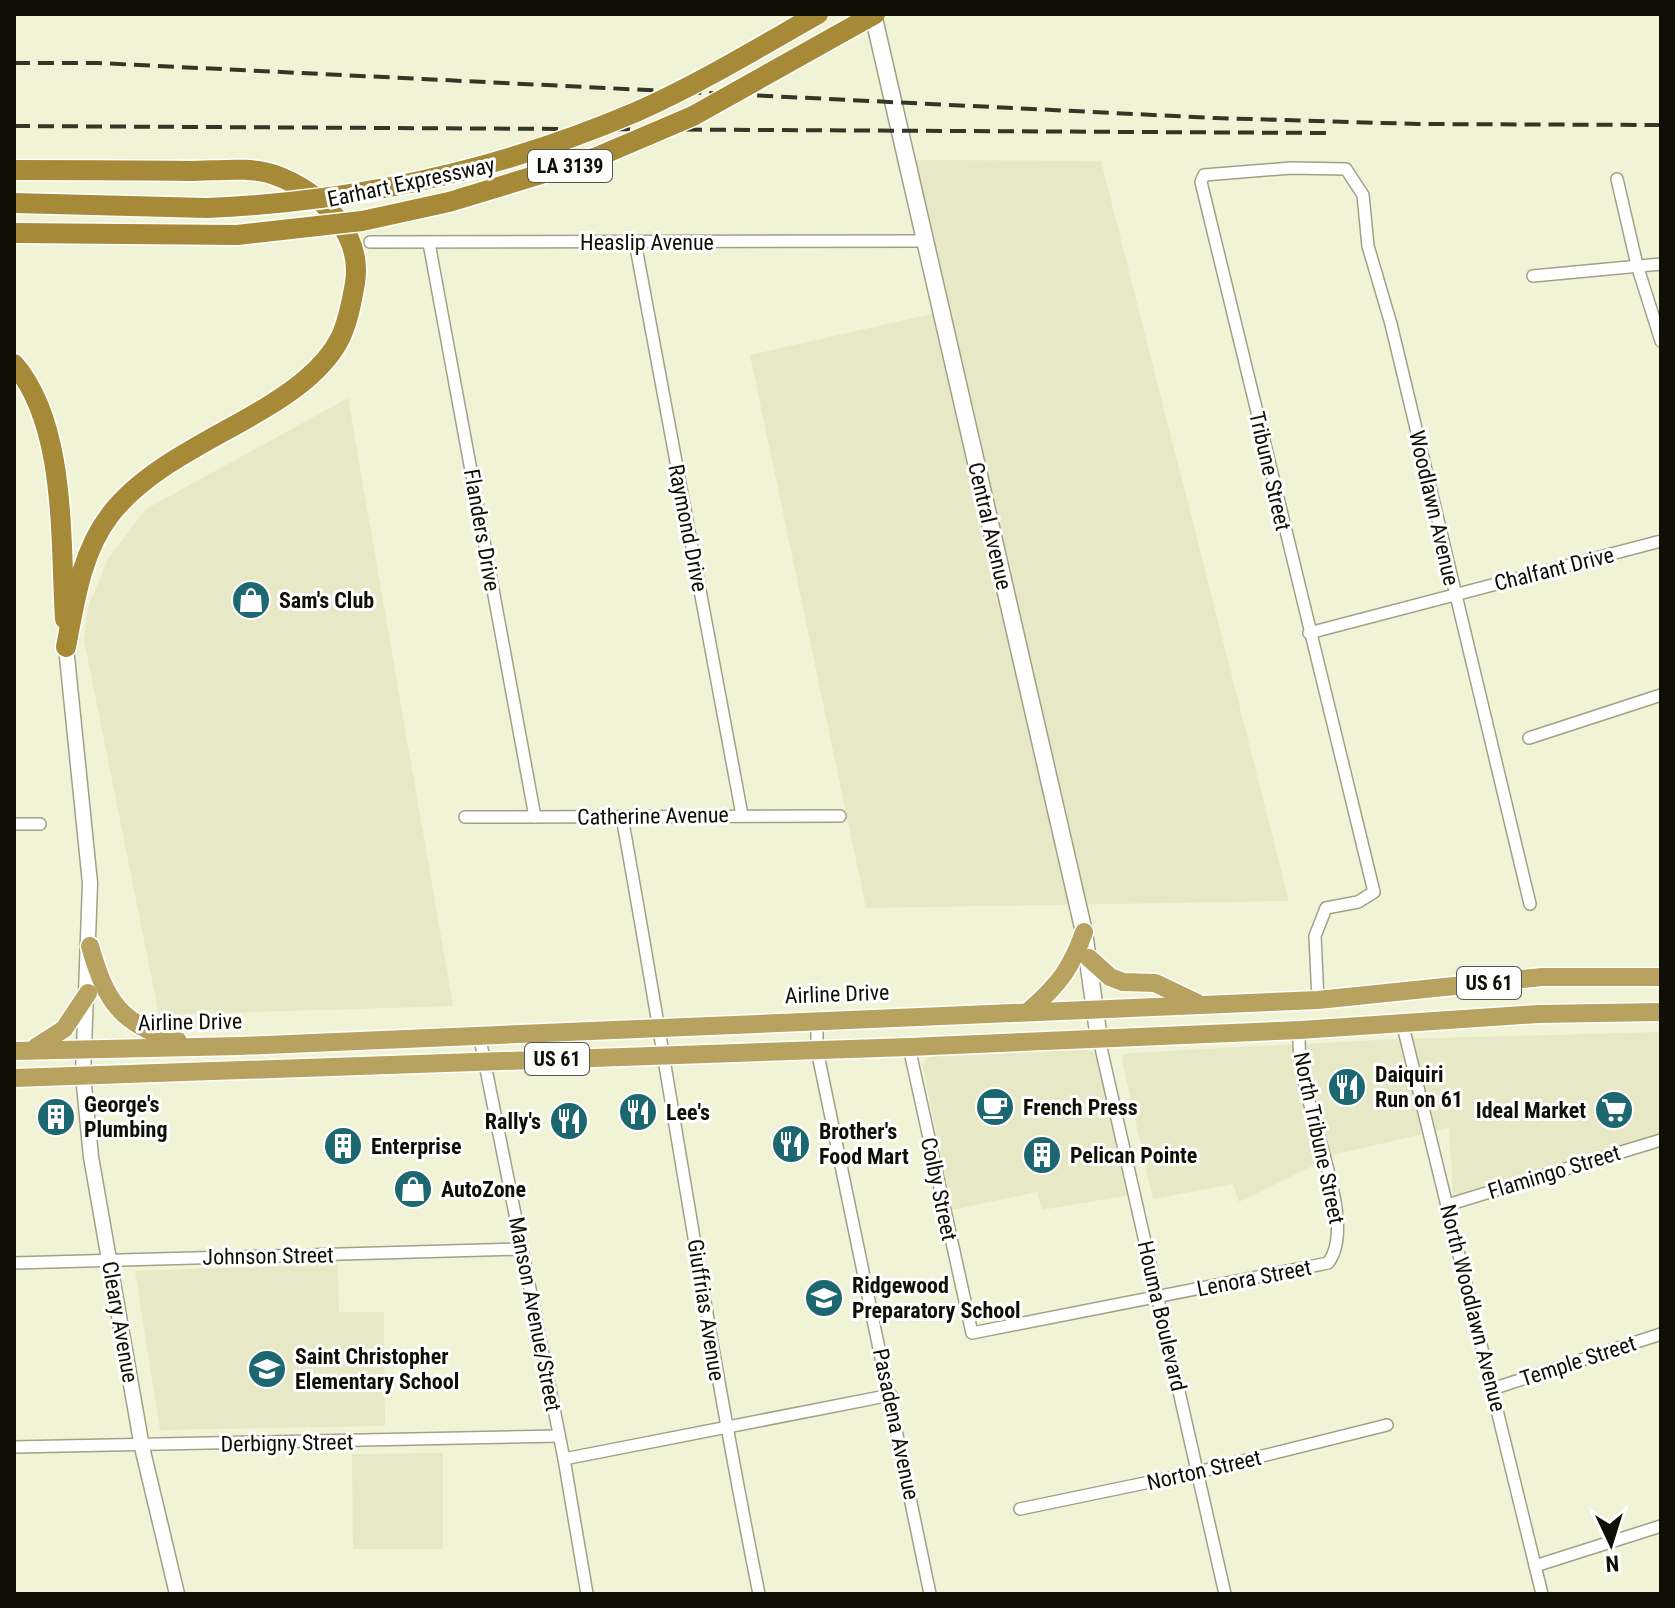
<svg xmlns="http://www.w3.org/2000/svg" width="1675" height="1608" viewBox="0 0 1675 1608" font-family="'Roboto Condensed',sans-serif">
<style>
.built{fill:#e7e8c5}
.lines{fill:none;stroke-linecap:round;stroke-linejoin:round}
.minor-casing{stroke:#a0a187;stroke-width:14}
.tertiary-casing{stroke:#a0a187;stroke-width:17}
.secondary-casing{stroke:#a0a187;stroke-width:19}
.trunk-casing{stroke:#fff;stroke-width:21}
.motorway-casing{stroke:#fff;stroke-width:23}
.minor{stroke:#fff;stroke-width:11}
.tertiary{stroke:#fff;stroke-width:14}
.secondary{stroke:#fff;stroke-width:16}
.trunk{stroke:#b8a25f;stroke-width:18}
.motorway{stroke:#a78a37;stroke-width:20}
.rail{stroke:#353529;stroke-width:4;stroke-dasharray:16 8;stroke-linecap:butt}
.motorway-bridge-casing{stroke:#fff;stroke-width:23;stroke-linecap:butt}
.motorway-bridge{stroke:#a78a37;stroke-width:20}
.labels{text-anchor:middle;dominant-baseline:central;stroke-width:6;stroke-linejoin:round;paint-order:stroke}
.shield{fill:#fff;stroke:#575751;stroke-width:2}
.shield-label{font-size:20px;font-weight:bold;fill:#0f0f06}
.street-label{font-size:22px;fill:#0f0f06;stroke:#fff}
.poi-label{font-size:22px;font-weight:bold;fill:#0f0f06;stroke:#fff;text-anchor:start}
</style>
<rect width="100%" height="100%" fill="#f1f3d7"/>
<!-- built -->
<g class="built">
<polygon points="896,160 1101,161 1289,901 866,908 750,355 936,313"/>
<polygon points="348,398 453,1006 159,1015 84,640 88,607 108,559 146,509"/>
<polygon points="1661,1032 1661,1134 1461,1198 1453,1192 1449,1128 1337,1154 1239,1202 1233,1184 1153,1199 1122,1061 1123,1055 1130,1053 1397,1039"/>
<polygon points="1084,1049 1094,1052 1099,1062 1130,1195 1042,1210 1037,1192 952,1210 923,1068 925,1059 936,1054"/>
<polygon points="338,1264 339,1312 384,1312 385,1426 160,1430 135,1271"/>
<polygon points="443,1453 443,1549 353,1549 352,1454"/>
</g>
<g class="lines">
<defs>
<g id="minor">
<polyline points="1617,179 1637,265 1661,341"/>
<polyline points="370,242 924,241"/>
<polyline points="635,242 742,815"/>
<polyline points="429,243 535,817"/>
<polyline points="1533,276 1661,264"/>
<polyline points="1309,633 1661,541"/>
<polyline points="1529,738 1661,695"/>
<polyline points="465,817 840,816"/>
<path d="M 622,817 C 669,1076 707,1336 759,1594"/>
<polyline points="14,824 40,824"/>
<polyline points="1318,1000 1315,936 1326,908 1358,902 1374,892 1201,182 1204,175 1291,168 1346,169 1363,195 1368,246 1391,324 1530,904"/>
<polyline points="817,1019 817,1050 930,1594"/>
<polyline points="1402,1022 1542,1594"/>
<polyline points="479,1034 564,1459 587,1594"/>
<polyline points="1099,1039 1225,1594"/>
<path d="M 909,1047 L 972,1333 L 1328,1263 C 1363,1218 1290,1091 1300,1030"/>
<polyline points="1447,1205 1661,1140"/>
<polyline points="14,1263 522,1249"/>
<polyline points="1495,1388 1661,1334"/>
<polyline points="14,1447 559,1436"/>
<polyline points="564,1459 891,1395"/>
<polyline points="1020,1509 1198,1472 1387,1425"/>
<polyline points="1535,1566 1661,1526"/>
</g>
<polyline id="tertiary" points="66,647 90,883 83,1075 91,1157 142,1447 177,1594"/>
<polyline id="secondary" points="873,14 1084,932 1099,1039"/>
<g id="trunk">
<path d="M 90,946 C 106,1002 120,1024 178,1041"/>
<polyline points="1089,958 1110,977 1123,982 1155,983 1197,1003"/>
<path d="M 1030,1010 C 1059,984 1071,969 1084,932"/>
<polyline points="36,1047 64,1029 88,993"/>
<polyline points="14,1051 240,1046 1318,1000 1542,977 1661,977"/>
<polyline points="14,1078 909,1047 1300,1030 1538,1014 1661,1012"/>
</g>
<g id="motorway">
<path d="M 14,170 C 73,170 132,170 190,171 C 217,171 250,166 275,175 C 320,192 363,232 355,283 C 347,329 341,350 304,381 C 247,428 156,455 110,515 C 81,553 75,601 66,647"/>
<polyline points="14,203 207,208"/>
<polyline points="14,233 237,235"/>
<path d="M 14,364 C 67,425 60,542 65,619"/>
</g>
</defs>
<!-- minor casing -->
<use href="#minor" class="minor-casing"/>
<!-- tertiary casing -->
<use href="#tertiary" class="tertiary-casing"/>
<!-- secondary casing -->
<use href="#secondary" class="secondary-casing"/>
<!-- trunk casing -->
<use href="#trunk" class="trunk-casing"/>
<!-- motorway casing -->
<use href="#motorway" class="motorway-casing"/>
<!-- minor -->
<use href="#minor" class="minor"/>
<!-- tertiary -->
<use href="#tertiary" class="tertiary"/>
<!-- secondary -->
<use href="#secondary" class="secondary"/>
<!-- trunk -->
<use href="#trunk" class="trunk"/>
<!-- motorway -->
<use href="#motorway" class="motorway"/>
<!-- rail -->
<g class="rail">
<polyline points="14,14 305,14"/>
<polyline points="14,63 98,63 1215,118 1418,124 1661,125"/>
<polyline points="14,126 1329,133"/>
</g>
<defs>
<g id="motorway-bridge">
<path d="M 207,208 C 354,202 500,170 636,112 C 699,84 758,48 818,14"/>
<polyline points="237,235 362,221 449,202 597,157 693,116 875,14"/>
</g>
</defs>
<!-- motorway-bridge casing -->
<use href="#motorway-bridge" class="motorway-bridge-casing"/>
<!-- motorway-bridge -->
<use href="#motorway-bridge" class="motorway-bridge"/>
</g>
<!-- icons -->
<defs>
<symbol id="shop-disc" viewBox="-11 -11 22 22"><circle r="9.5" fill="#1c6770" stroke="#fff"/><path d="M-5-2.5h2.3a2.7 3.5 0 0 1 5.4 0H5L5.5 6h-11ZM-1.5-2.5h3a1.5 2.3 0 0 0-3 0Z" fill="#fff"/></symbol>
<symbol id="restaurant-disc" viewBox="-11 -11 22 22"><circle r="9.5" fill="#1c6770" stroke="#fff"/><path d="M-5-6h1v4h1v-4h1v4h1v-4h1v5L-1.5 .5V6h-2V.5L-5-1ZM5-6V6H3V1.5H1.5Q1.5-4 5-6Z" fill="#fff"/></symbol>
<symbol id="cafe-disc" viewBox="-11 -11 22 22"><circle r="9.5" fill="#1c6770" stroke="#fff"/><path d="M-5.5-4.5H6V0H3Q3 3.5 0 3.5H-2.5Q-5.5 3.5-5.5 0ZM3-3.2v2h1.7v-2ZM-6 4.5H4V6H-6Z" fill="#fff"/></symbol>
<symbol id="supermarket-disc" viewBox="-11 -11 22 22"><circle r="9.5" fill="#1c6770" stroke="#fff"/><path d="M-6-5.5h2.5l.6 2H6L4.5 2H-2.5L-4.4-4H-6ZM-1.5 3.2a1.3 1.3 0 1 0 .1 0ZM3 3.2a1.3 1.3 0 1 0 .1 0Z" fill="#fff"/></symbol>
<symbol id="building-disc" viewBox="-11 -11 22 22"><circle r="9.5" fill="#1c6770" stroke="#fff"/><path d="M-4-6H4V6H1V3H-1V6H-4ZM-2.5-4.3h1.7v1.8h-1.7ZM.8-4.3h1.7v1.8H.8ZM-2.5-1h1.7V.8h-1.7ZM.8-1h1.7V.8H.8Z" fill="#fff"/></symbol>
<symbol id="school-disc" viewBox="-11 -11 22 22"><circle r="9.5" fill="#1c6770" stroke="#fff"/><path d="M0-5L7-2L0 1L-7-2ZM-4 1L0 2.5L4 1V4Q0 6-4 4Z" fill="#fff"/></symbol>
</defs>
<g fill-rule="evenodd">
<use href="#shop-disc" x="229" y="578" width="44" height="44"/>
<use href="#restaurant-disc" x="1325" y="1065" width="44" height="44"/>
<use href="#cafe-disc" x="973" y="1085" width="44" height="44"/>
<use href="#supermarket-disc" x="1592" y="1088" width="44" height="44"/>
<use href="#restaurant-disc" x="616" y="1090" width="44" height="44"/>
<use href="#building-disc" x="34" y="1095" width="44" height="44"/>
<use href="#restaurant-disc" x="547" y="1099" width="44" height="44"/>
<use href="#restaurant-disc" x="769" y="1122" width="44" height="44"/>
<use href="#building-disc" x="321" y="1124" width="44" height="44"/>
<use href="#building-disc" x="1020" y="1133" width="44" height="44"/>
<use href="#shop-disc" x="391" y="1167" width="44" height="44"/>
<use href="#school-disc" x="802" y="1276" width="44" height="44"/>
<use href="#school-disc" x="245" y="1347" width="44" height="44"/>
</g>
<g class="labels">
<!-- shield labels -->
<g class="shield">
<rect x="528" y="150" width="84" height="32" rx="6"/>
<rect x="1457" y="967" width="64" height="32" rx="6"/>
<rect x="525" y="1043" width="64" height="32" rx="6"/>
</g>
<g class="shield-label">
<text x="570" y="166">LA 3139</text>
<text x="1489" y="983">US 61</text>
<text x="557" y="1059">US 61</text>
</g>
<!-- street labels -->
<g class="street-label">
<text transform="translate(411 182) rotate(-12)">Earhart Expressway</text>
<text x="647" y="242">Heaslip Avenue</text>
<text transform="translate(1270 471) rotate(77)">Tribune Street</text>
<text transform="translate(1434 508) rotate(77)">Woodlawn Avenue</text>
<text transform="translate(990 526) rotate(77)">Central Avenue</text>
<text transform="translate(688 528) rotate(79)">Raymond Drive</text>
<text transform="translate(482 530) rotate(80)">Flanders Drive</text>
<text transform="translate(1554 569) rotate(-14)">Chalfant Drive</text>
<text transform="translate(653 816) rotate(-1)">Catherine Avenue</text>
<text transform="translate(837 994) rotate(-2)">Airline Drive</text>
<text transform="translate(190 1022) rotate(-1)">Airline Drive</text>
<text transform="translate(1319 1138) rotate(78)">North Tribune Street</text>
<text transform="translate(1554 1172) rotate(-17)">Flamingo Street</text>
<text transform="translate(939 1189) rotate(78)">Colby Street</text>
<text transform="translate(268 1256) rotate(-1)">Johnson Street</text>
<text transform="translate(1254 1278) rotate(-11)">Lenora Street</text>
<text transform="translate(1473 1308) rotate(76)">North Woodlawn Avenue</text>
<text transform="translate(706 1310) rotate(81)">Giuffrias Avenue</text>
<text transform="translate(535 1314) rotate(79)">Manson Avenue/Street</text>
<text transform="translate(1162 1316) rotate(77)">Houma Boulevard</text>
<text transform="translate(120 1322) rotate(80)">Cleary Avenue</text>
<text transform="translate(1578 1361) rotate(-18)">Temple Street</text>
<text transform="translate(896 1424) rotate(78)">Pasadena Avenue</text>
<text transform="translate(287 1443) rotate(-1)">Derbigny Street</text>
<text transform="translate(1204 1470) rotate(-13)">Norton Street</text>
</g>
<!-- poi labels -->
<g class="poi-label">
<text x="279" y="600">Sam's Club</text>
<text x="1375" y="1074">Daiquiri<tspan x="1375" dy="25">Run on 61</tspan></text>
<text x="84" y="1104">George's<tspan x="84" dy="25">Plumbing</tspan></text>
<text x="1023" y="1107">French Press</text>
<text x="1586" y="1110" text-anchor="end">Ideal Market</text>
<text x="666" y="1112">Lee's</text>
<text x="541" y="1121" text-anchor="end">Rally's</text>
<text x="819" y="1131">Brother's<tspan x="819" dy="25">Food Mart</tspan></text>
<text x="371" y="1146">Enterprise</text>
<text x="1070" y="1155">Pelican Pointe</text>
<text x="441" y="1189">AutoZone</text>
<text x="852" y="1285">Ridgewood<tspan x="852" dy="25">Preparatory School</tspan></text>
<text x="295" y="1356">Saint Christopher<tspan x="295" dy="25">Elementary School</tspan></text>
</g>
</g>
<!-- border -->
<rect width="1675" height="1608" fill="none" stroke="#0f0f06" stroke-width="32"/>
<!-- north arrow -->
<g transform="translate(1611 1544) rotate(176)" stroke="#ffffff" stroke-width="6" paint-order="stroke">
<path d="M0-6L14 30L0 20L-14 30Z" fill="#0f0f06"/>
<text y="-12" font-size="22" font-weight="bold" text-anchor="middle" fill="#0f0f06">N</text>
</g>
</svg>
